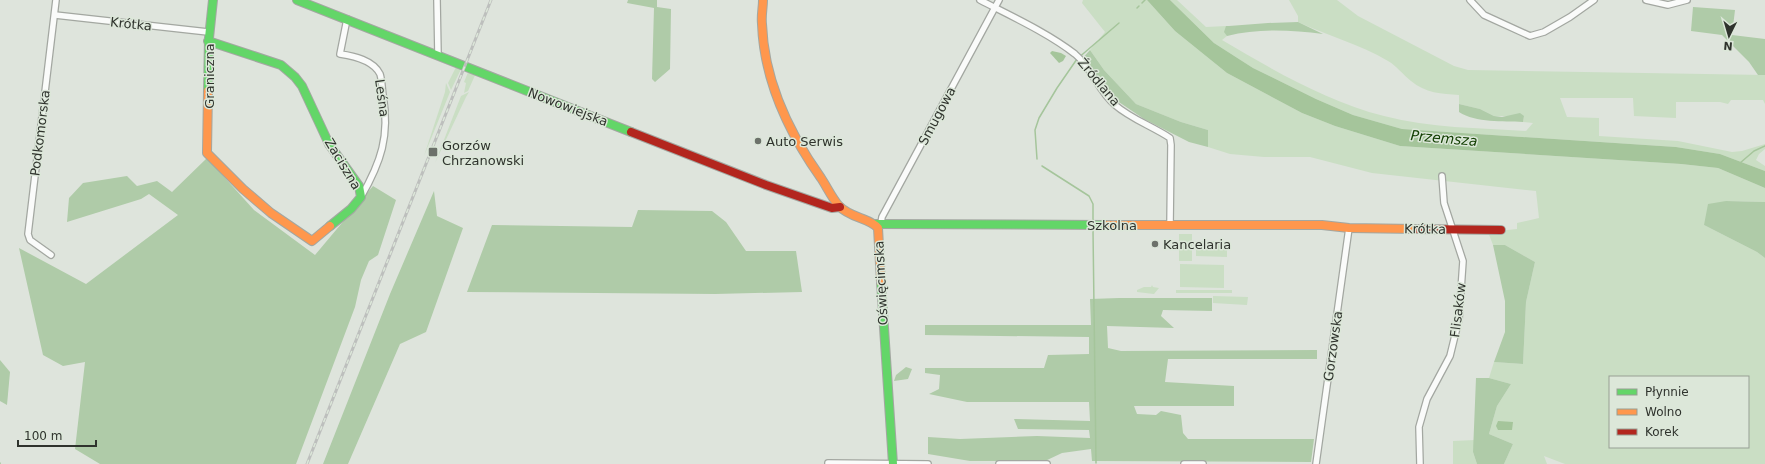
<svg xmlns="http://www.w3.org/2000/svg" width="1765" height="464" viewBox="0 0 1765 464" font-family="'DejaVu Sans',sans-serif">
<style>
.green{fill:#cadec4;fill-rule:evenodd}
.forest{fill:#afcba8}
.water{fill:#a5c59b}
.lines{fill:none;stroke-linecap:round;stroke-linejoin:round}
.stream{stroke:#a5c59b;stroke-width:1.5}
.street-casing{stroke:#a3a7a1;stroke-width:8}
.fast-casing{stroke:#a3a7a1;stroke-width:10}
.slow-casing{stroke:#a3a7a1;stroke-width:10}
.jam-casing{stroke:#a3a7a1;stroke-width:10}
.street{stroke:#fafbfa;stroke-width:5.5}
.fast{stroke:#63d668;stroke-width:8}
.slow{stroke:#ff974d;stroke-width:8}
.jam{stroke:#b3261e;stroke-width:8}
.rail-casing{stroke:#bdbfbd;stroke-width:3}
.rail{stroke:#dce7d9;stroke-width:1.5;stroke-dasharray:4.5;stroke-linecap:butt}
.poi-dot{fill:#6c716a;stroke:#dce7d9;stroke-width:1.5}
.labels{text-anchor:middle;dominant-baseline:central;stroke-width:3;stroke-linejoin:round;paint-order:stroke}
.street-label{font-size:13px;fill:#2f332d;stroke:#dce7d9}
.poi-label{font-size:13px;fill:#2f332d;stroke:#dce7d9;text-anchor:start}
.water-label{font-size:14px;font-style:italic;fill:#144004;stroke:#dce7d9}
</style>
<rect width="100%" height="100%" fill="#dee4dc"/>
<!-- green -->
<g class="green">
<path d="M 1083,0 L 1147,0 L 1175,31 L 1227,73 L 1302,113 L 1335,126 L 1400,146 L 1681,164 L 1718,168 L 1765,188 L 1765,202 L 1726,201 L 1704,225 L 1757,252 L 1765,258 L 1765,464 L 1565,464 L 1544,456 L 1547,464 L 1504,464 L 1513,444 L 1489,434 L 1497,406 L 1511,384 L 1489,378 L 1494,362 L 1523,364 L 1526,302 L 1535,262 L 1505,245 L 1493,245 L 1488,232 L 1517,229 L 1517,223 L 1539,218 L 1536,191 L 1372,173 L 1310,157 L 1264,157 L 1230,154 L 1208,147 L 1208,130 L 1181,122 L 1136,104 L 1104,70 L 1090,50 L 1105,32 L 1082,3 ZM 1610,377 L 1748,377 L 1748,447 L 1610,447 Z"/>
<path d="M 1170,0 L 1177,0 L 1206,27 L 1226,26 L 1227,36 L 1222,40 C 1273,70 1326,101 1384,116 C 1430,128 1479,128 1526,131 L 1533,123 L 1523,122 L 1524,116 L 1494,116 L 1480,109 L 1459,104 L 1459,95 C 1442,94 1425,93 1411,81 C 1403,75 1397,66 1388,61 C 1360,44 1328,36 1298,22 L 1298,16 L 1289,0 L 1337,0 L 1358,16 L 1454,66 L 1468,70 L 1765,75 L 1765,104 L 1763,100 L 1731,100 L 1728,104 L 1720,102 L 1676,102 L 1676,118 L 1634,116 L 1633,98 L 1560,98 L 1567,117 L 1599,118 L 1599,136 L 1678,141 L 1732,152 L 1742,151 L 1765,144 L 1765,149 L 1759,154 L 1756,160 L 1765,166 L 1765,171 L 1720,154 L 1676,147 L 1402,129 L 1353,115 L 1316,99 L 1253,68 L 1214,43 Z"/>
<polygon points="457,65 462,67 451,90 448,83"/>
<polygon points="469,70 476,73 468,91 464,93 466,83 464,82"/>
<polygon points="446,83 450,92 424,156 445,92"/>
<polygon points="469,92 466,97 435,163 461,96"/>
<rect x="1179" y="234" width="13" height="27"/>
<polygon points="1196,241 1227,241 1227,257 1196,256"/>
<polygon points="1180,264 1224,265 1224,288 1180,287"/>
<polygon points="1152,285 1153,287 1159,288 1154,294 1137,292 1137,290 1144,287 1151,287"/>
<rect x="1176" y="290" width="56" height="3"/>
<polygon points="1213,296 1248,297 1247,305 1213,303"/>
<polygon points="1475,440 1473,452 1477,464 1453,464 1453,441"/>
</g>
<!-- forest -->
<g class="forest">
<polygon points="628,0 657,0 657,7 671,9 670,69 655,82 652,79 654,8 627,3"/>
<polygon points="1693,7 1735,10 1732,35 1765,39 1765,75 1758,75 1749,62 1722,35 1691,31"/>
<path d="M 1298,22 L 1323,34 C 1291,30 1258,28 1227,36 L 1224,32 L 1226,26 L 1229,26 L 1268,23 Z"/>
<polygon points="1090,50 1104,70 1136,104 1181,122 1208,130 1208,147 1189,142 1144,119 1107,94 1082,59"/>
<path d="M 1459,104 L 1480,109 L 1494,116 L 1502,117 L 1520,113 L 1524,116 L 1523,122 C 1503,121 1476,123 1459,112 Z"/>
<polygon points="207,158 254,210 315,255 373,186 396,200 378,255 369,261 361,280 355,307 296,464 100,464 75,449 85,362 63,366 43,355 19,248 86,284 178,215 149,194 141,199 67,222 69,198 83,183 127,176 137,186 157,181 172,192"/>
<polygon points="434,191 437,216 463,228 426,332 400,344 348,464 323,464 390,294"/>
<polygon points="1726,201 1765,202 1765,258 1757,252 1704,225 1708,204"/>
<polygon points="638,210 712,211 726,222 746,251 796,251 802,292 715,294 467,292 492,225 632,227"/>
<polygon points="1493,245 1505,245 1535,262 1526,302 1523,364 1494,362 1505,332 1505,301"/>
<polygon points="1119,298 1212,298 1212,311 1163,310 1161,316 1174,328 1107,326 1108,348 1121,351 1317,350 1317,359 1168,359 1165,382 1234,386 1234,406 1134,406 1137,414 1156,415 1161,411 1181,415 1183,433 1188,439 1314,439 1311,462 1092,461 1091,449 1062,453 1045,461 970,461 928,454 928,437 960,439 1037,436 1090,438 1089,430 1018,429 1014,419 1090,421 1089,402 967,402 929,394 939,389 940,375 925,373 925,368 1044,368 1048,355 1089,354 1089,337 925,335 925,325 1091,325 1090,299"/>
<polygon points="0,360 10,372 7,405 0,401"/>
<polygon points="906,367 912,369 908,379 894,381 896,375"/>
<polygon points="1476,378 1489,378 1511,384 1497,406 1489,434 1513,444 1504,464 1477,464 1473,452"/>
</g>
<!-- water -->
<g class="water">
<polygon points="1147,0 1170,0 1214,43 1253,68 1316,99 1353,115 1402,129 1676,147 1720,154 1765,171 1765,188 1718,168 1681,164 1400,146 1335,126 1302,113 1227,73 1175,31"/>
<polygon points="1052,51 1061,53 1066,56 1063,61 1059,63 1050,53"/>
<polygon points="1498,421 1513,422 1512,430 1498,430 1496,426"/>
</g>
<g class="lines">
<!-- stream -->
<g class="stream">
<polyline points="1142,3 1145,0"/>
<polyline points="1137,8 1139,6"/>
<polyline points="1037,159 1035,130 1039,118 1057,88 1077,59 1119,23"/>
<polyline points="1740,163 1754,151 1765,146"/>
<polyline points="1042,166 1089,196 1093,204 1093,221"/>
<polyline points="1093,230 1096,463"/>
<polyline points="0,463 0,464"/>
</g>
<defs>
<g id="street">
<polyline points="437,0 438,55"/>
<path d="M 980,0 C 1011,16 1048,33 1075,54 C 1092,68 1098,91 1115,105 C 1131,119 1152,126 1170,138 L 1171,145 L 1170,225"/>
<polyline points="1470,0 1484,15 1530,36 1544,32 1570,17 1594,0"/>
<polyline points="1646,0 1668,5 1687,0"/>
<polyline points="55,15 208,32"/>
<path d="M 347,19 L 340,54 C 354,56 373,60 380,74 C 382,80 382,89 383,95 C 390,136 381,162 361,197"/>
<polyline points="881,223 882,217 999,0"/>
<polyline points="51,255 30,240 28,234 56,0"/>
<polyline points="828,463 928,464"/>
<polyline points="999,464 1047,464"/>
<polyline points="1184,464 1203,464"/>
<polyline points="1316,464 1349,228"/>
<polyline points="1420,464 1419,427 1427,399 1450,356 1459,319 1463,261 1444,203 1442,176"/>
</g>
<g id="fast">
<polyline points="297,0 631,132"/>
<polyline points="208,41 281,65 295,77 302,86 329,144 359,186 361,197 351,209 330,226"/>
<polyline points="208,91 209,38 213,0"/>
<polyline points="875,224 1107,225"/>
<polyline points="881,282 893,464"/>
</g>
<g id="slow">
<path d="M 763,0 C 763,8 761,16 762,24 C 764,80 789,133 821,178 C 827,187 832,198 839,206 C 850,218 870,218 878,228 L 881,282"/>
<polyline points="208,91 207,153 243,189 271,213 312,241 330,226"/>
<polyline points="1107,225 1322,225 1349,228 1417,229"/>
</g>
<g id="jam">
<polyline points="631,132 766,185 832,208 840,207"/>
<polyline points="1417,229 1501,230"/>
</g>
</defs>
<!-- street casing -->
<use href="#street" class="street-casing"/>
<!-- fast casing -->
<use href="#fast" class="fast-casing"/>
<!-- slow casing -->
<use href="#slow" class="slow-casing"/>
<!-- jam casing -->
<use href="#jam" class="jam-casing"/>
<!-- street -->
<use href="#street" class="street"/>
<!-- fast -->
<use href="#fast" class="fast"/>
<!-- slow -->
<use href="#slow" class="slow"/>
<!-- jam -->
<use href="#jam" class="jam"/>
<defs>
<polyline id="rail" points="307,464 491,0"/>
</defs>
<!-- rail casing -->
<use href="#rail" class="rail-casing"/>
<!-- rail -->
<use href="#rail" class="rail"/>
</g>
<!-- markers -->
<g class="poi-dot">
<circle cx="758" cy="141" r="4"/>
<rect x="428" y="147" width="10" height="10" rx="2"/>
<circle cx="1155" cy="244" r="4"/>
</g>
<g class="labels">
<!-- street labels -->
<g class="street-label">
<text transform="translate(131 24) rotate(6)">Krótka</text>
<text transform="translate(209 76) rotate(-90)">Graniczna</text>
<text transform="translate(1099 82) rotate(50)">Źródlana</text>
<text transform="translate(382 98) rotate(82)">Leśna</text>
<text transform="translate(568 107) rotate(21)">Nowowiejska</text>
<text transform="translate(937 116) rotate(-62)">Smugowa</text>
<text transform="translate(40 133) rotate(-83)">Podkomorska</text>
<text transform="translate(343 164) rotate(59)">Zaciszna</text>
<text x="1112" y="225">Szkolna</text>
<text transform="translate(1425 229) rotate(1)">Krótka</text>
<text transform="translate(881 283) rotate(-93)">Oświęcimska</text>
<text transform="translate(1458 310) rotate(-83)">Flisaków</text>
<text transform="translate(1333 346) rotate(-82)">Gorzowska</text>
</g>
<!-- poi labels -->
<g class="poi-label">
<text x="766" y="141">Auto Serwis</text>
<text x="442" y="145">Gorzów<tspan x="442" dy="15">Chrzanowski</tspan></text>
<text x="1163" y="244">Kancelaria</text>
</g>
<!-- water labels -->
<g class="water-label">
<text transform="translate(1444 138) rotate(5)">Przemsza</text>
</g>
</g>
<!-- legend -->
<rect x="1609" y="376" width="140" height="72" fill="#dce7d9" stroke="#979f94"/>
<rect x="1617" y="389" width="20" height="6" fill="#63d668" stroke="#979f94"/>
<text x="1645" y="396" font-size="12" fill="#2f332d">Płynnie</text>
<rect x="1617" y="409" width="20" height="6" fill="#ff974d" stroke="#979f94"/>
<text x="1645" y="416" font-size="12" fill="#2f332d">Wolno</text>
<rect x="1617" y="429" width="20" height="6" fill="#b3261e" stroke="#979f94"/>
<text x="1645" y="436" font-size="12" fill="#2f332d">Korek</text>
<!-- north arrow -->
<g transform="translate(1729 36) rotate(185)" stroke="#dce7d9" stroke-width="3" paint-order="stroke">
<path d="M0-3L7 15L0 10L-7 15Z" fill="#2f332d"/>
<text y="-6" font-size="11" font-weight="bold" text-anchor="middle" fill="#2f332d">N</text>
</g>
<!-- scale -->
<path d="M18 440v6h78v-6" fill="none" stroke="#2f332d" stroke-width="2"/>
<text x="24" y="440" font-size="12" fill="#2f332d" stroke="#dce7d9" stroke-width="3" paint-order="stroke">100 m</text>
</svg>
